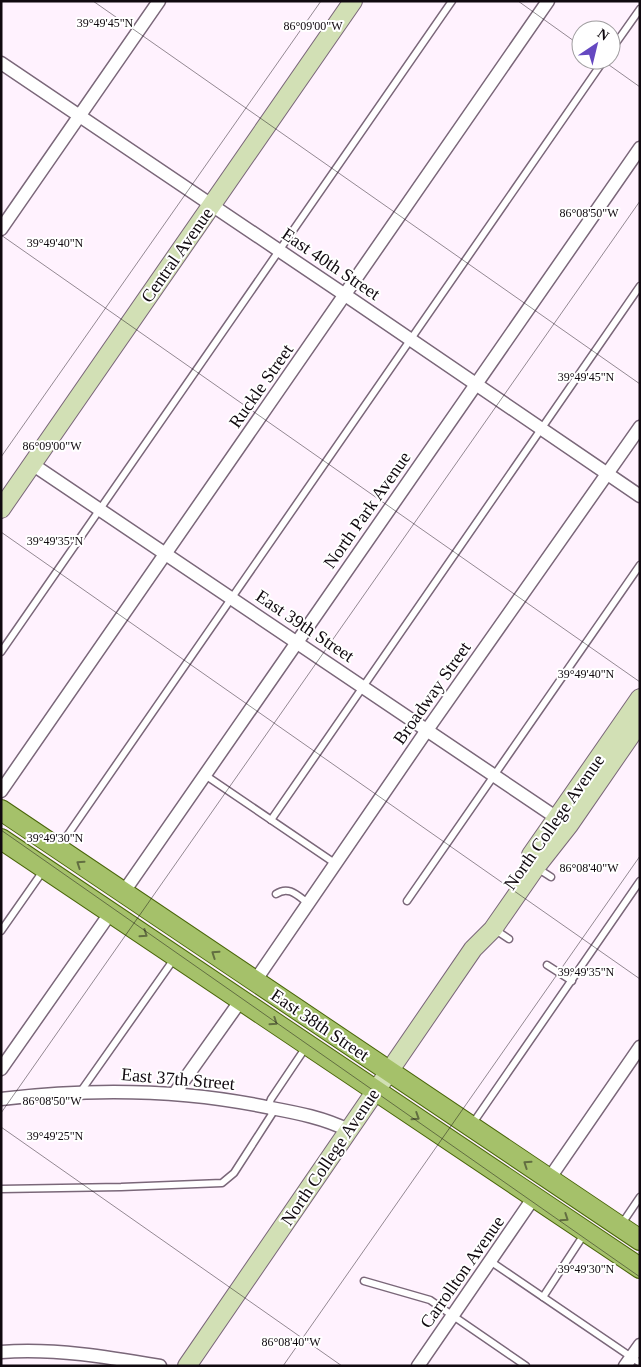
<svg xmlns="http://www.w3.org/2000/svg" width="641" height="1367" viewBox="0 0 641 1367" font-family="'Times New Roman',serif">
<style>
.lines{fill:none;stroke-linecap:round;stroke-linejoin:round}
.service-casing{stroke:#7a6779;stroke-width:9}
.minor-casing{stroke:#7a6779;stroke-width:15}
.secondary-casing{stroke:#7a6779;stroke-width:20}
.primary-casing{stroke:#4a660a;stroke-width:22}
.service{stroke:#fff;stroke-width:6}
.minor{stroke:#fff;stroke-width:12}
.secondary{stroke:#d2e0b5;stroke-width:18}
.primary{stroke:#a5c16a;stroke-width:20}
.oneway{stroke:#626e41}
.ticks{fill:none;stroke:#10090f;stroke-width:1;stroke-opacity:0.45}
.labels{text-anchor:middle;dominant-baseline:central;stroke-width:4;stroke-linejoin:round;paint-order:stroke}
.street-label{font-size:18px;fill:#10090f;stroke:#fff}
.ticks-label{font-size:12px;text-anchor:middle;fill:#10090f;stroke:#fff;stroke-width:4;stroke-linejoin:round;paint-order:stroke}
</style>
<rect width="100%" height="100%" fill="#fff2fe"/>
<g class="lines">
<defs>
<g id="service">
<polyline points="611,50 640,9"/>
<polyline points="1,652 452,1"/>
<polyline points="205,775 336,864"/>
<polyline points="271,820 640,286"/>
<polyline points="60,846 604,60"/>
<polyline points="537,868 551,877"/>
<path d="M 276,894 C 289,885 298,896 309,904"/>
<polyline points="407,901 640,565"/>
<polyline points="494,929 509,939"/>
<polyline points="1,931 43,871"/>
<polyline points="547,965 572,981"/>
<polyline points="81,1091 174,959"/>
<polyline points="473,1123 640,881"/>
<polyline points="1,1189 121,1187 222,1183 234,1173 272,1114 268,1107 271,1099 306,1047"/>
<polyline points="621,1225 640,1197"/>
<polyline points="490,1261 640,1363"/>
<polyline points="364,1281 430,1300 526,1366"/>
<polyline points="543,1297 585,1233"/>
</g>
<g id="minor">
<polyline points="1,63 354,301 640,496"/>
<polyline points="1,229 159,1"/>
<polyline points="32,464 557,818"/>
<polyline points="1,791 548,1"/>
<polyline points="123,893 640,148"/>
<polyline points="255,981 427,730 640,427"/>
<polyline points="1,1069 111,912"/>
<polyline points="175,1093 241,1000"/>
<path d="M 1,1099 C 92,1088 182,1089 271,1108 C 298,1113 324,1118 348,1130"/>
<polyline points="549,1179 640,1047"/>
<path d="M 1,1352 C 55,1348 108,1357 160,1366"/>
<polyline points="418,1366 534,1197"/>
<polyline points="625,1366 640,1345"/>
</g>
<g id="secondary">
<polyline points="1,509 353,1"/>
<polyline points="531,855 640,698"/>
<polyline points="187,1366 473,949 493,929 536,867 569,825 640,722"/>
</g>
<g id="primary">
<polyline points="1,810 640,1240"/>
<polyline points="1,839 640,1268"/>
</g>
</defs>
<!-- service casing -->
<use href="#service" class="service-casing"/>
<!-- minor casing -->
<use href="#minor" class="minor-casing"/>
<!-- secondary casing -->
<use href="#secondary" class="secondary-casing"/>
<!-- primary casing -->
<use href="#primary" class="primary-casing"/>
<!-- service -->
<use href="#service" class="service"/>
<!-- minor -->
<use href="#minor" class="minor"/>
<!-- secondary -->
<use href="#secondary" class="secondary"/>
<!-- primary -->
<use href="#primary" class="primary"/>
</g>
<!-- one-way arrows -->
<defs><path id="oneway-chevron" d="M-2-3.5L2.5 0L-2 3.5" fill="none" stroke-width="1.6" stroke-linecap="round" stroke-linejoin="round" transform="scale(1.25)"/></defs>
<g class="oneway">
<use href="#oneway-chevron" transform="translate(80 864) rotate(-146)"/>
<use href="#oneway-chevron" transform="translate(144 934) rotate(34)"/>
<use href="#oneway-chevron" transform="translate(215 954) rotate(-146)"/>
<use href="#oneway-chevron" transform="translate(274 1022) rotate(34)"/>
<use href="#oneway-chevron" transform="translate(416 1117) rotate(33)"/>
<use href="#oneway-chevron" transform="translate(527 1164) rotate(-146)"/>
<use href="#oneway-chevron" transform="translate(565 1218) rotate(34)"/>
</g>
<!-- ticks -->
<path class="ticks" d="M 93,1 L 640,384M 518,1 L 581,46M 602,60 L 640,87M 1,235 L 640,682M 1,457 L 321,1M 1,532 L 640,979M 1,830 L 640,1277M 1,1113 L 640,201M 1,1127 L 342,1366M 283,1366 L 640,856"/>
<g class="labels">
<!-- street labels -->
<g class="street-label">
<text transform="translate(177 255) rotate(-55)">Central Avenue</text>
<text transform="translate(331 264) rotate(34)">East 40th Street</text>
<text transform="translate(261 386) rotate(-55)">Ruckle Street</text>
<text transform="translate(367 510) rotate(-55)">North Park Avenue</text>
<text transform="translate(305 626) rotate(34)">East 39th Street</text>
<text transform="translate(432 693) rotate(-55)">Broadway Street</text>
<text transform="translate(554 822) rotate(-55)">North College Avenue</text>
<text transform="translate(320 1025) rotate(34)">East 38th Street</text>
<text transform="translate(178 1079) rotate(5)">East 37th Street</text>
<text transform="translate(330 1157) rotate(-56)">North College Avenue</text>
<text transform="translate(462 1272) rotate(-55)">Carrollton Avenue</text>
</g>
</g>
<g class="ticks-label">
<text x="105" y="27">39°49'45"N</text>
<text x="313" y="30">86°09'00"W</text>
<text x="589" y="217">86°08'50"W</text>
<text x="55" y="247">39°49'40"N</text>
<text x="586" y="381">39°49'45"N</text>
<text x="52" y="450">86°09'00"W</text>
<text x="55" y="545">39°49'35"N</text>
<text x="586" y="678">39°49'40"N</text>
<text x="55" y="842">39°49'30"N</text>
<text x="589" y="872">86°08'40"W</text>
<text x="586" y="976">39°49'35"N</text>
<text x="52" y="1105">86°08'50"W</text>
<text x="55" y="1140">39°49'25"N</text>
<text x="586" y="1273">39°49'30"N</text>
<text x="291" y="1346">86°08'40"W</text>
</g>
<!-- border -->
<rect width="641" height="1367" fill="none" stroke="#10090f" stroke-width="5"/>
<!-- north arrow -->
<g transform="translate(596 45) rotate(35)"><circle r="24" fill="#ffffff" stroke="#9f9d9f"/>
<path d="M0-4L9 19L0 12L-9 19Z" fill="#6548c1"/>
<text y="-8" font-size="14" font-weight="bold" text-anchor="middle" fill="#10090f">N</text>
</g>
</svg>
